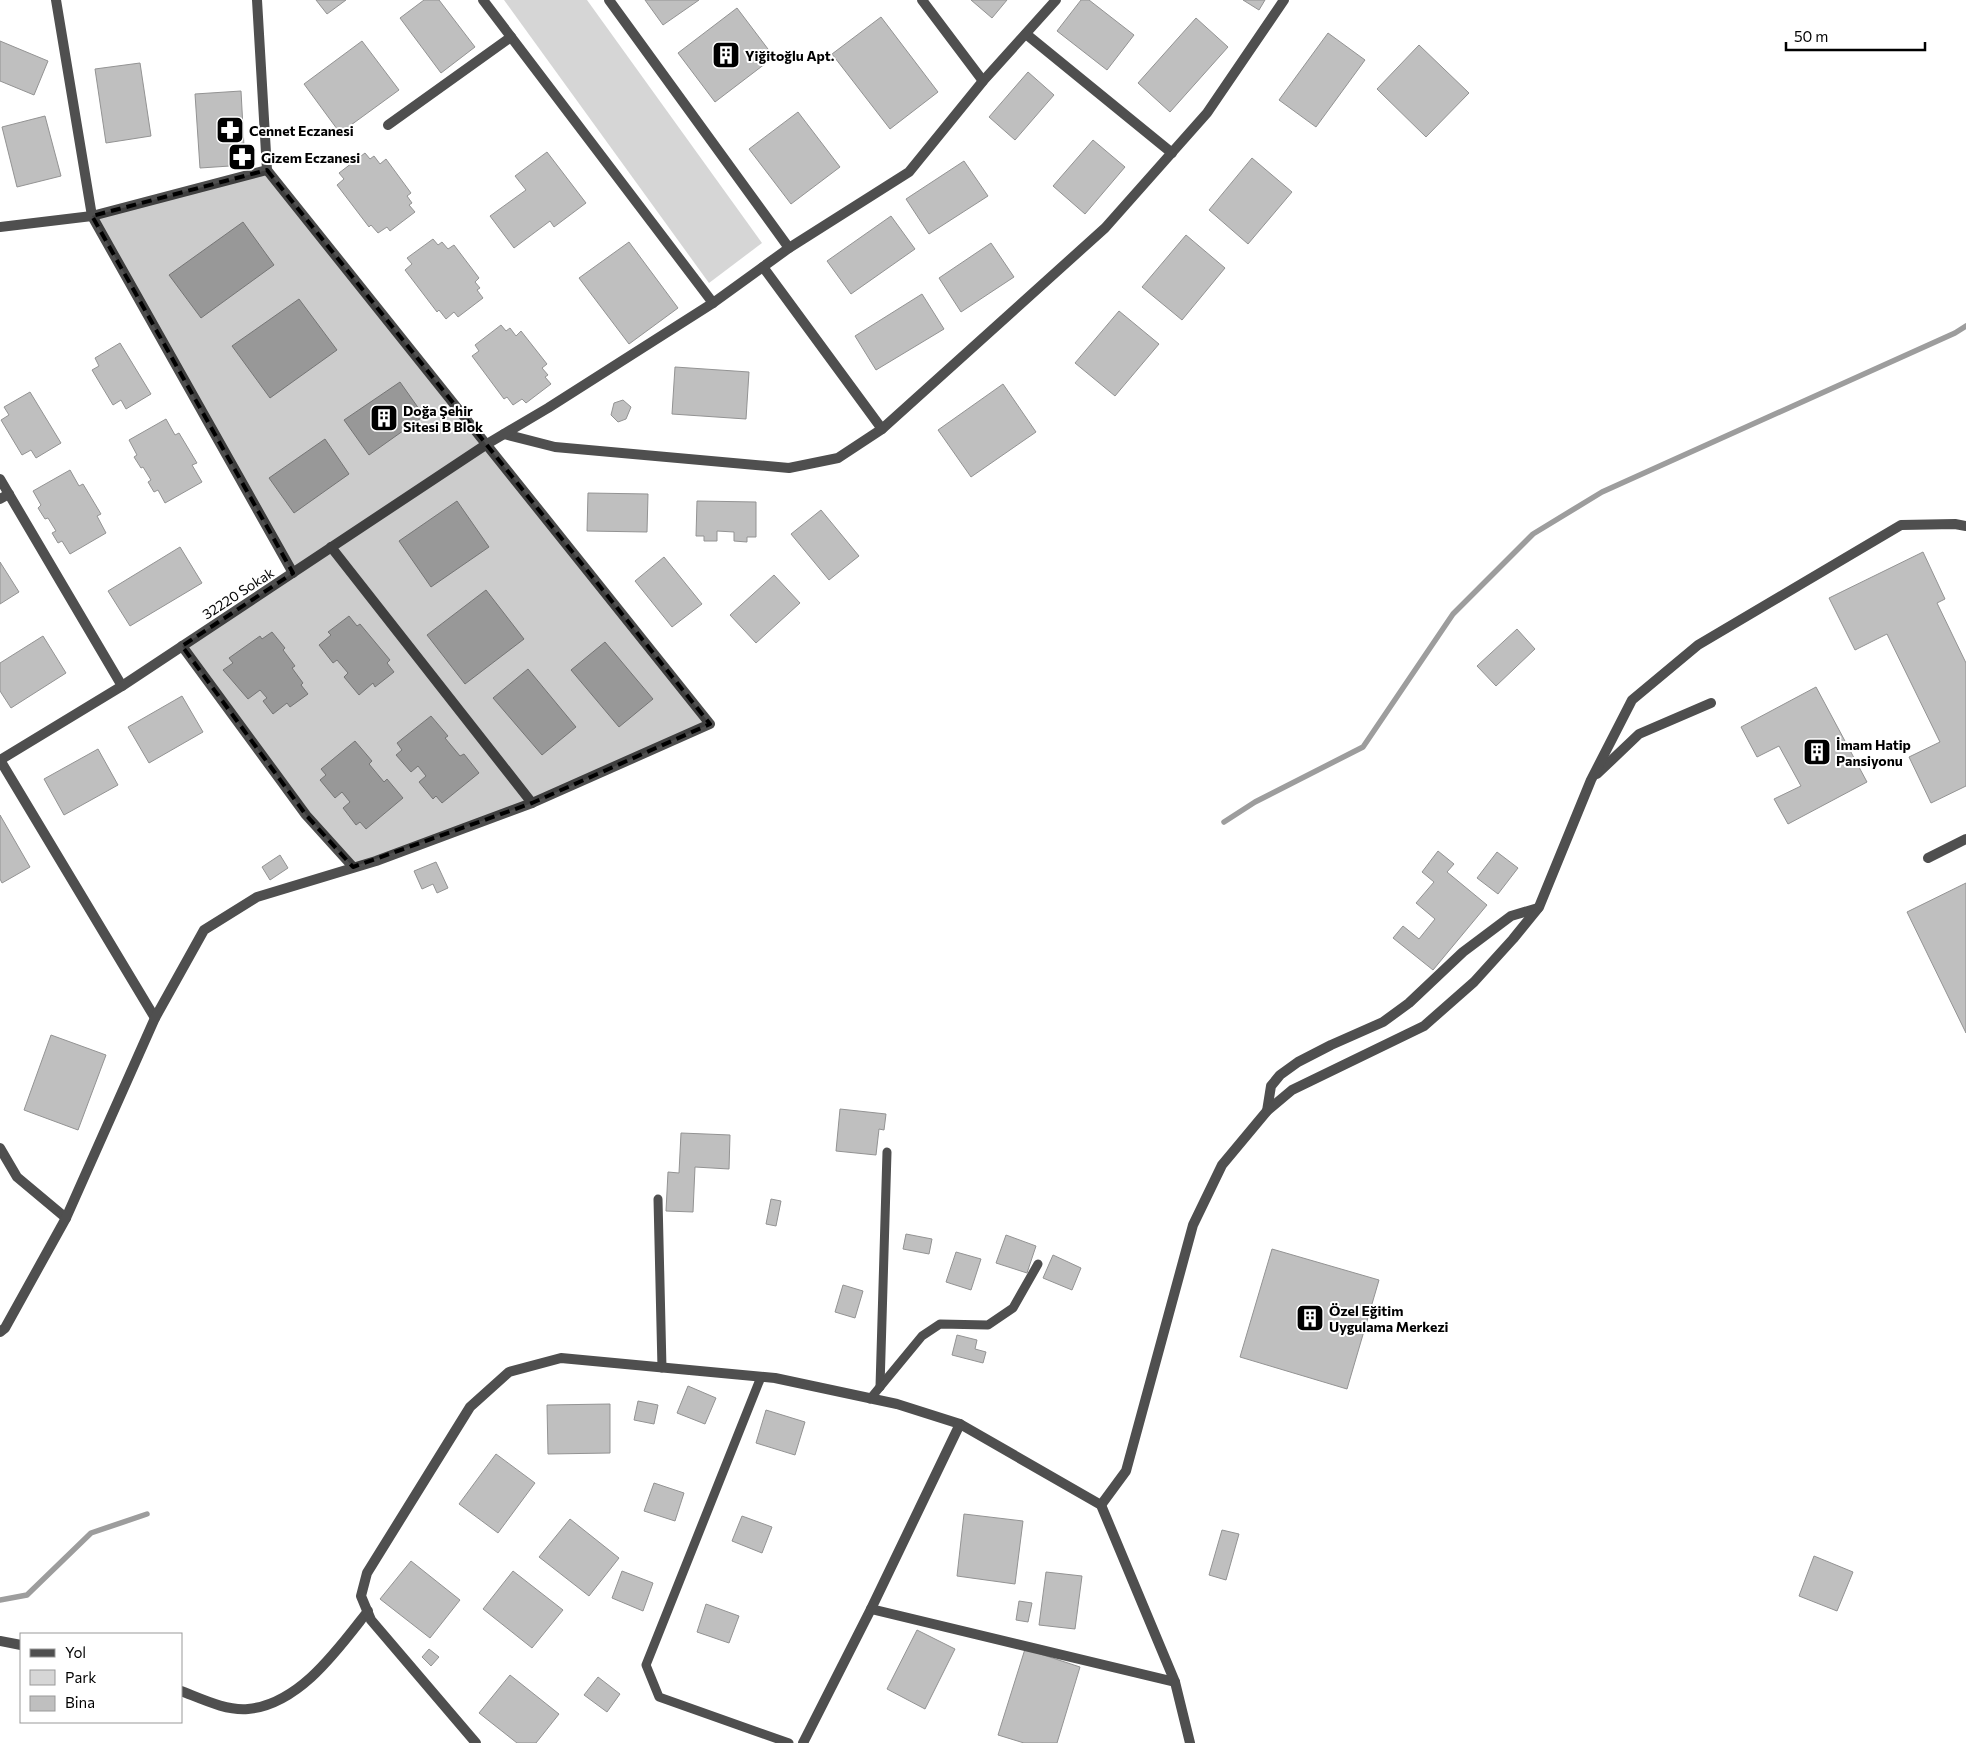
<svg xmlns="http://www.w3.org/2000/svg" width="1966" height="1743" viewBox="0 0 1966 1743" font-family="Commissioner,sans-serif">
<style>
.green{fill:#d6d6d6}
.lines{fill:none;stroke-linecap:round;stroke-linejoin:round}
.stream{stroke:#9d9d9d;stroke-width:5.5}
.building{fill:#bfbfbf;stroke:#939393}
.service{stroke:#4f4f4f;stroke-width:9}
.minor{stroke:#4f4f4f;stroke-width:10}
.marked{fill:#000;fill-opacity:0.2;stroke:#000;stroke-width:4;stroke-dasharray:10 6;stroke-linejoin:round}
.labels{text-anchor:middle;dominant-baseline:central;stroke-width:4;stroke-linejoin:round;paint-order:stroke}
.poi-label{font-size:14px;font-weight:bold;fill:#000;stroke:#fff;text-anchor:start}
.street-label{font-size:14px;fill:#000;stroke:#fff}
</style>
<rect width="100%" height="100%" fill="#fff"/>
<!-- green -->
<polygon class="green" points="504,0 587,0 762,243 709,283"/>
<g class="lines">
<!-- stream -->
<g class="stream">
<polyline points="1224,822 1255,802 1363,747 1453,614 1533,534 1602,492 1955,333 1966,326"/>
<polyline points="0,1600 27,1595 91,1533 147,1514"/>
</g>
</g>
<!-- building -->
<g class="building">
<polygon points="316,0 346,0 327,14"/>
<polygon points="424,0 439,0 475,47 441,73 400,18"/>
<polygon points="645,0 699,0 663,25"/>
<polygon points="971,0 1007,0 992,18"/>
<polygon points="1081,0 1089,0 1134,35 1107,70 1057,31"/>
<polygon points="1243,0 1265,0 1259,10"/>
<polygon points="737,8 774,57 715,102 678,53"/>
<polygon points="881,17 938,92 890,129 832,54"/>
<polygon points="1196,18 1228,47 1170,112 1138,83"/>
<polygon points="1328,33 1365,60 1316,127 1279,100"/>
<polygon points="0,41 48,61 34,95 0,81"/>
<polygon points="362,41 399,90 340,133 304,84"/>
<polygon points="1419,45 1469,93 1426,137 1377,89"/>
<polygon points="140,63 151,136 106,143 95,69"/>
<polygon points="1028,72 1054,95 1015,140 989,117"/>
<polygon points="241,91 245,165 200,168 195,94"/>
<polygon points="798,112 840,167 791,204 749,149"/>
<polygon points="45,116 61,176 17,187 2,127"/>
<polygon points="1093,140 1125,167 1085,214 1053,186"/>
<polygon points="547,152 586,203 554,227 550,221 514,248 490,216 526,190 515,176"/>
<polygon points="365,153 370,159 374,156 380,164 386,159 411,193 407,196 412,203 409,205 415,212 390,231 387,227 378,233 371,225 369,227 337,185 344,179 339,173"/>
<polygon points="1252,158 1292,192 1248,244 1209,210"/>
<polygon points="964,161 988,196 929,234 906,199"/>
<polygon points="891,216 915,249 851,294 827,261"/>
<polygon points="243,222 274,265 201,318 169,275"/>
<polygon points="1186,235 1225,268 1182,320 1142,287"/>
<polygon points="433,239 438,245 442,242 448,249 454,245 479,278 475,282 480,288 477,290 483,298 458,317 454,312 446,319 439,310 437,312 405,270 412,264 407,258"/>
<polygon points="629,242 678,308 629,344 579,278"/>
<polygon points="991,243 1014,277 961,312 939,278"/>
<polygon points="922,294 944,329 876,370 855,336"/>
<polygon points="299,299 337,350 270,398 232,346"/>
<polygon points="1119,311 1159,344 1115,396 1075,363"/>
<polygon points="501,325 506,331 510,328 516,336 521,331 547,364 542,368 548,375 545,377 551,384 526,403 522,399 513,405 507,397 504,399 472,356 479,351 475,345"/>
<polygon points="120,343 151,394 126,409 121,400 113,405 92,370 99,366 95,358"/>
<polygon points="675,367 749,372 746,419 672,414"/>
<polygon points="400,382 424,416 369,455 344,420"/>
<polygon points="1003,384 1036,432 971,477 938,430"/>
<polygon points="30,392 61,443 36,458 31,450 22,455 1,420 9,415 4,407"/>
<polygon points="623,400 631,407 626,419 618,422 611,415 614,403"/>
<polygon points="166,419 175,435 179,433 197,463 192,465 202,482 165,503 158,490 154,492 148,482 151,480 143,467 141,468 134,457 137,455 129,440"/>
<polygon points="325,439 349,474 294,513 269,478"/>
<polygon points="70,470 79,486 83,484 101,514 97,516 106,533 70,554 62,541 58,543 52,533 56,531 48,518 45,519 38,508 41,505 33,491"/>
<polygon points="588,493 648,494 647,532 587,531"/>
<polygon points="457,501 489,547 431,587 399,541"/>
<polygon points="697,501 756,502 756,537 747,537 747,542 734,541 734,532 717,531 717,541 704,541 704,536 696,536"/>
<polygon points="821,510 859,556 829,580 791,534"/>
<polygon points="180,547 202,583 130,626 108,591"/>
<polygon points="1923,552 1945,599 1937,603 1966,663 1966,786 1931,803 1909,757 1940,742 1887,634 1855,650 1829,598"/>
<polygon points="664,557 702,604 672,627 635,581"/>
<polygon points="0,562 19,592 0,604"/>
<polygon points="774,575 800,603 756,643 730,615"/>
<polygon points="486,590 524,639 465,684 427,635"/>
<polygon points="349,616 357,626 360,624 390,660 387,663 394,672 375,687 373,683 359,695 344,677 348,673 337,660 333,663 319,645 331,635 328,632"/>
<polygon points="1517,629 1535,649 1496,686 1477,666"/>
<polygon points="272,632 285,648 283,650 295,666 292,668 303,683 301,685 308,694 290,707 287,703 273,714 263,701 267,698 260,690 248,699 223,670 233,663 229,658 260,636 262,639"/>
<polygon points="43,636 66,673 11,708 0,691 0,663"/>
<polygon points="605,642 653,699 619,727 571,670"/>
<polygon points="528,669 576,727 542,755 493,698"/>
<polygon points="1816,687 1867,782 1788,824 1774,799 1801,786 1779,746 1757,757 1741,727"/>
<polygon points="182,696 203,732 149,763 128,727"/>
<polygon points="431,716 448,736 445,738 460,756 464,754 479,773 442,803 436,796 433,799 419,782 426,776 418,766 411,772 396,755 402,750 397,743"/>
<polygon points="355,741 372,761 369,764 384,782 387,779 403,798 366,829 360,822 356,825 343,808 350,802 342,792 335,798 320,780 326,775 321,769"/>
<polygon points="98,749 118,785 64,815 44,779"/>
<polygon points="0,815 30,867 2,883 0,879"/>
<polygon points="1438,851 1454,864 1447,872 1487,905 1433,970 1393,938 1403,926 1419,939 1435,919 1416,903 1434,882 1422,872"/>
<polygon points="1497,852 1518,868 1498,894 1477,878"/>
<polygon points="280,855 288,868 270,880 262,867"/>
<polygon points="436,862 448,888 437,893 433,884 422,889 414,871"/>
<polygon points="1966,883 1966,1033 1907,912"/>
<polygon points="51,1035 106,1055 78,1130 24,1110"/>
<polygon points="840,1109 886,1114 884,1130 879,1129 876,1155 836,1151"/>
<polygon points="681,1133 730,1135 729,1169 695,1167 693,1212 666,1211 668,1172 679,1173"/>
<polygon points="771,1199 781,1201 776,1226 766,1224"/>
<polygon points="906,1234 932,1239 929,1254 903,1249"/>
<polygon points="1006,1235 1036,1246 1027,1273 996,1263"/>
<polygon points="1272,1249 1379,1280 1347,1389 1240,1357"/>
<polygon points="956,1252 981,1259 971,1290 946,1282"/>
<polygon points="1053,1255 1081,1268 1072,1290 1043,1278"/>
<polygon points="843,1285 863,1291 855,1318 835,1312"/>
<polygon points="957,1335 977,1340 975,1349 986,1352 983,1363 952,1355"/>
<polygon points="688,1386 716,1398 705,1424 677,1413"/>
<polygon points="638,1401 658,1405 654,1424 634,1420"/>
<polygon points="610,1404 610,1453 548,1454 547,1405"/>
<polygon points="766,1410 805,1422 795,1455 756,1443"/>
<polygon points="496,1454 535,1483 498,1533 459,1504"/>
<polygon points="654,1483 684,1493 675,1521 644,1511"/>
<polygon points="964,1514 1023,1521 1015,1584 957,1576"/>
<polygon points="742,1516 772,1527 762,1553 732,1541"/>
<polygon points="570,1519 619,1558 589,1596 539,1557"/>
<polygon points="1222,1530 1239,1534 1226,1580 1209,1575"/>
<polygon points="1814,1556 1853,1572 1837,1611 1799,1596"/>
<polygon points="411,1561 460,1600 430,1638 380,1599"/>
<polygon points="513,1571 563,1610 532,1648 483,1609"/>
<polygon points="622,1571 653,1583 643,1611 612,1598"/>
<polygon points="1046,1572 1082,1576 1075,1629 1039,1625"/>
<polygon points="1019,1601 1032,1603 1028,1622 1016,1620"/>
<polygon points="706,1604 739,1616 729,1643 697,1632"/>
<polygon points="917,1630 955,1649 925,1709 887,1689"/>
<polygon points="429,1649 439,1657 431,1666 422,1657"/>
<polygon points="1025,1649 1080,1667 1057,1743 1024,1743 998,1735"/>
<polygon points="510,1675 559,1714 536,1743 517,1743 479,1713"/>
<polygon points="598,1677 620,1694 607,1712 584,1695"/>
</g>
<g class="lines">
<!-- service -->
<g class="service">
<polyline points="658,1199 662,1368"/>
<polyline points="761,1377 646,1665 659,1697 789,1743"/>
<polyline points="880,1387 887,1152"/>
<polyline points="870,1399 922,1336 940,1324 988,1325 1013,1308 1038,1264"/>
</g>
<!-- minor -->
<g class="minor">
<polyline points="56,0 92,216 293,573"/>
<polyline points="483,0 713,303"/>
<polyline points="609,0 789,248"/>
<polyline points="922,0 983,81"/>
<polyline points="1026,34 1172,153"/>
<polyline points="388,125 511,37"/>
<polyline points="0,227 92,216 267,170"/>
<polyline points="763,267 882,429"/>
<polyline points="504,434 555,447 789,468 838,458 882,429 1105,228 1207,113 1284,0"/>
<polyline points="0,479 122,686"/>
<polyline points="0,499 9,494"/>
<polyline points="331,547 532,803"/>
<polyline points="182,646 306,815 353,867"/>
<polyline points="1597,774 1639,734 1711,703"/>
<polyline points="1928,858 1966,839"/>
<polyline points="155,1018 0,760 122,686 487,444 548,408 713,303 789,248 909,172 983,81 1056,0"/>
<polyline points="1267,1111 1271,1086 1280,1075 1298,1062 1331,1045 1383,1022 1409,1003 1463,952 1511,916 1538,908"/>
<polyline points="0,1148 17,1177 66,1218"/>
<polyline points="0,1332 5,1328 66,1218 155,1018 204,930 257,897 376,861 532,803 710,724 267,170 257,0"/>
<polyline points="1101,1505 1126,1471 1193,1225 1222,1165 1267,1111 1292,1090 1424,1026 1474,982 1513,939 1539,907 1591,780 1632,700 1698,645 1901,525 1955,524 1966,526"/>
<polyline points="871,1609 1175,1682"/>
<polyline points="0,1641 21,1645"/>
<path d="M 181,1691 C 202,1699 226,1711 248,1709 C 300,1704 338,1649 368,1611"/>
<polyline points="476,1743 371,1620 361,1596 367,1573 470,1407 509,1372 561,1358 775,1378 897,1404 960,1424 1101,1505 1175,1682 1190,1743"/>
<polyline points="803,1743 871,1609 960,1424"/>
</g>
</g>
<!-- marked area -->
<path class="marked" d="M 267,170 L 710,724 L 532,803 L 353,867 L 306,815 L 182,646 L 293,573 L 92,216 Z"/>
<!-- icons -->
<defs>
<symbol id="building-square" viewBox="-11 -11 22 22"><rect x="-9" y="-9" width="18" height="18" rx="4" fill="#000" stroke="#fff"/><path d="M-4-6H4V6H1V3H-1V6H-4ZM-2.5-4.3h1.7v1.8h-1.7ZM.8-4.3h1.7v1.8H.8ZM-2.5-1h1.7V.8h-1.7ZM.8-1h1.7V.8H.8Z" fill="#fff"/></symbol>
<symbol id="pharmacy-square" viewBox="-11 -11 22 22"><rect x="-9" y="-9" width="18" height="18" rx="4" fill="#000" stroke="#fff"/><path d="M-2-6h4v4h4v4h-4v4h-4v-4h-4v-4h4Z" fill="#fff"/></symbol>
</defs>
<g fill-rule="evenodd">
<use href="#building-square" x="710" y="39" width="32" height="32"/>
<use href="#pharmacy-square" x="214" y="114" width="32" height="32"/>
<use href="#pharmacy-square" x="226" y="141" width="32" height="32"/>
<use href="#building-square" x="368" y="402" width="32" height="32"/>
<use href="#building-square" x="1801" y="736" width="32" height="32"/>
<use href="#building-square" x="1294" y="1302" width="32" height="32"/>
</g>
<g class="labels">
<!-- poi labels -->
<g class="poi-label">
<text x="745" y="55">Yiğitoğlu Apt.</text>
<text x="249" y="130">Cennet Eczanesi</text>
<text x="261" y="157">Gizem Eczanesi</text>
<text x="403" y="410">Doğa Şehir<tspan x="403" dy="16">Sitesi B Blok</tspan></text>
<text x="1836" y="744">İmam Hatip<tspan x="1836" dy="16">Pansiyonu</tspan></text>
<text x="1329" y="1310">Özel Eğitim<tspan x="1329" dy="16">Uygulama Merkezi</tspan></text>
</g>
<!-- street labels -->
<g class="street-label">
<text transform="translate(238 593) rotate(-33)">32220 Sokak</text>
</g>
</g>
<!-- legend -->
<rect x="20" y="1633" width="162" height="90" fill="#ffffff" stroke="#999999"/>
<rect x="30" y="1649" width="25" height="8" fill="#4f4f4f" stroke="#999999"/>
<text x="65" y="1658" font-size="15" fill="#000000">Yol</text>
<rect x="30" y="1670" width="25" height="15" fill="#d6d6d6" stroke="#999999"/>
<text x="65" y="1683" font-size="15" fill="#000000">Park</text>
<rect x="30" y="1696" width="25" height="15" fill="#bfbfbf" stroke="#999999"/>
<text x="65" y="1708" font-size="15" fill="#000000">Bina</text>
<!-- scale -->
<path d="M1786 42v8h139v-8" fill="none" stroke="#000000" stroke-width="2.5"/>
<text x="1794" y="42" font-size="15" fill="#000000" stroke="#ffffff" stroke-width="4" paint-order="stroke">50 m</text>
</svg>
